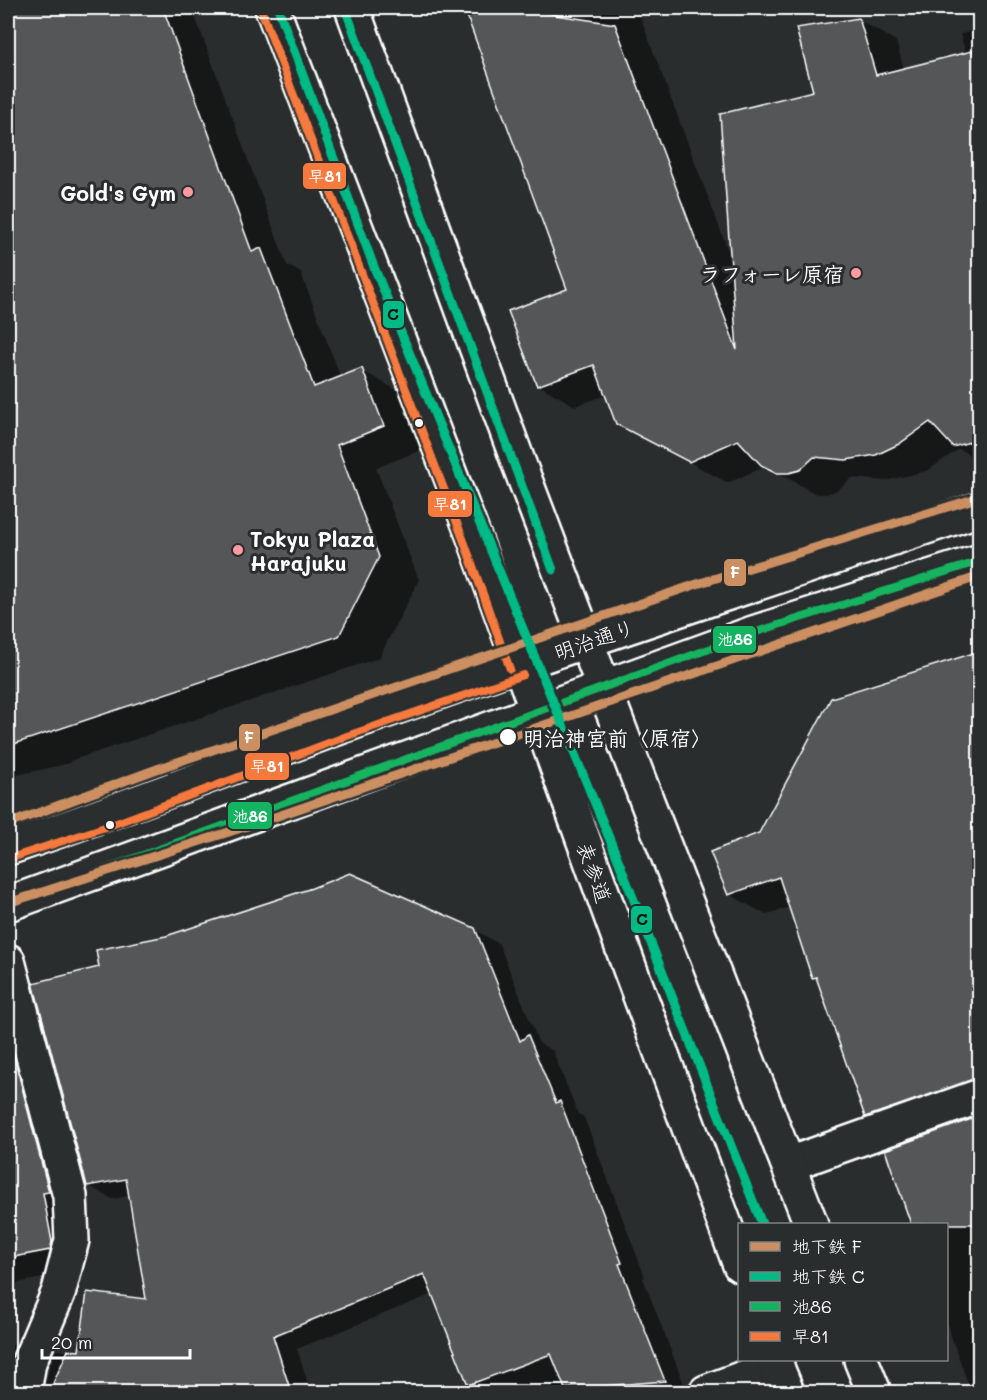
<svg xmlns="http://www.w3.org/2000/svg" width="987" height="1400" viewBox="0 0 987 1400" font-family="Mali,'Klee One',sans-serif">
<style>
.shadow{fill:#0007}
.building{fill:#555758;stroke:#fff;stroke-width:1.5}
.lines{fill:none;stroke-linecap:round;stroke-linejoin:round}
.minor-casing{stroke:#fff;stroke-width:38}
.secondary-casing{stroke:#fff;stroke-width:38}
.primary-casing{stroke:#fff;stroke-width:38}
.minor{stroke:#2a2d2e;stroke-width:33}
.secondary{stroke:#2a2d2e;stroke-width:33}
.primary{stroke:#2a2d2e;stroke-width:33}
.bus-1-casing{stroke:#2a2d2e;stroke-width:12}
.bus-2-casing{stroke:#2a2d2e;stroke-width:12}
.bus-1{stroke:#13b361;stroke-width:8}
.bus-2{stroke:#f6793e;stroke-width:8}
.metro-1-casing{stroke:#2a2d2e;stroke-width:14}
.metro-2-casing{stroke:#2a2d2e;stroke-width:14}
.metro-1{stroke:#cc8f62;stroke-width:9}
.metro-2{stroke:#00bb85;stroke-width:9}
.poi-dot{fill:#ff9aa2;stroke:#2a2d2e;stroke-width:2}
.bus-dot{fill:#fff;stroke:#2a2d2e;stroke-width:2}
.labels{text-anchor:middle;dominant-baseline:central;stroke-width:6;stroke-linejoin:round;paint-order:stroke}
.poi-label{font-size:21px;font-weight:bold;fill:#fff;stroke:#2a2d2e;text-anchor:end}
.street-label{font-size:21px;fill:#fff;stroke:#2a2d2e}
.stop-label{font-size:21px;font-weight:bold;fill:#fff;stroke:#2a2d2e;text-anchor:start}
.line-badge{stroke:#2a2d2e;stroke-width:2}
.badge-label{font-size:16px;text-anchor:middle;font-weight:bold;fill:#fff}
.pale-badge-label{font-size:16px;text-anchor:middle;font-weight:bold;fill:#111}
</style>
<rect width="100%" height="100%" fill="#2a2d2e"/>
<filter id="ink" filterUnits="userSpaceOnUse"><feTurbulence type="fractalNoise" baseFrequency=".0167" numOctaves="2"/><feDisplacementMap in="SourceGraphic" scale="12" xChannelSelector="R" yChannelSelector="G"/><feConvolveMatrix kernelMatrix="1 2 1 2 8 2 1 2 1" color-interpolation-filters="sRGB"/></filter>
<g filter="url(#ink)">
<!-- shadow -->
<g class="shadow">
<polygon points="8,8 192,8 287,265 301,273 341,378 361,370 402,393 424,449 376,468 419,580 379,658 70,761 71,763 8,777"/>
<polygon points="479,8 637,8 731,258 815,92 859,20 896,41 904,69 966,54 960,34 980,29 980,461 959,449 927,471 885,481 852,478 838,490 827,494 816,494 766,466 728,483 617,423 607,395 575,406 538,385 568,290 468,13"/>
<polygon points="980,653 980,1110 904,1137 867,1116 819,980 813,977 790,907 766,915 729,894 760,835"/>
<polygon points="474,929 499,944 539,1043 553,1051 578,1114 584,1117 645,1277 643,1278 687,1392 472,1392 433,1294 297,1349 311,1392 44,1392 49,1368 56,1350 80,1352 148,1301 130,1196 112,1199 88,1185"/>
<polygon points="8,1000 77,1213 87,1263 86,1269 8,1285"/>
<polygon points="980,1118 980,1392 971,1392 946,1322 946,1224 912,1224 887,1151"/>
<polygon points="8,1345 16,1345 40,1359 31,1392 8,1392"/>
</g>
<!-- building -->
<g class="building">
<polygon points="8,8 163,8 252,252 261,248 314,387 362,368 384,426 337,445 379,557 339,636 8,746"/>
<polygon points="464,8 531,8 556,15 615,24 737,350 720,114 813,91 796,28 859,18 876,75 980,49 980,439 953,447 930,422 899,444 876,455 846,460 814,457 800,470 789,473 777,473 761,465 738,440 689,462 616,424 594,365 537,386 508,311 567,289"/>
<polygon points="980,651 980,1078 865,1117 816,977 812,978 779,877 728,895 710,852 759,833 831,698"/>
<polygon points="350,873 475,928 520,1041 528,1035 556,1103 560,1101 622,1263 619,1264 665,1381 565,1389 551,1354 468,1385 424,1274 273,1336 291,1392 73,1392 73,1390 51,1388 68,1350 79,1351 87,1292 146,1299 126,1179 87,1186 33,983 99,967 96,950 166,936 312,888"/>
<polygon points="8,1033 49,1192 43,1193 52,1242 50,1250 8,1258"/>
<polygon points="980,1116 980,1224 911,1224 885,1150"/>
</g>
<g class="lines">
<defs>
<g id="minor">
<polyline points="8,961 70,1196 72,1240 59,1291 29,1362 24,1392"/>
<polyline points="789,1164 980,1096"/>
<polyline points="706,1392 777,1365"/>
</g>
<g id="secondary">
<polyline points="272,8 475,540 630,969 740,1265"/>
<polyline points="352,8 519,464 648,804 811,1224"/>
<polyline points="774,1360 787,1392"/>
<polyline points="861,1360 874,1392"/>
</g>
<g id="primary">
<path d="M 8,848 C 120,810 231,767 343,726 C 554,650 767,580 980,509"/>
<polyline points="8,904 753,633 980,561"/>
</g>
</defs>
<!-- minor casing -->
<use href="#minor" class="minor-casing"/>
<!-- secondary casing -->
<use href="#secondary" class="secondary-casing"/>
<!-- primary casing -->
<use href="#primary" class="primary-casing"/>
<!-- minor -->
<use href="#minor" class="minor"/>
<!-- secondary -->
<use href="#secondary" class="secondary"/>
<!-- primary -->
<use href="#primary" class="primary"/>
<defs>
<polyline id="bus-1" points="8,904 753,633 980,561"/>
<g id="bus-2">
<polyline points="262,12 465,544 510,669"/>
<polyline points="11,858 114,824 347,736 523,675"/>
</g>
</defs>
<!-- bus-1 casing -->
<use href="#bus-1" class="bus-1-casing"/>
<!-- bus-2 casing -->
<use href="#bus-2" class="bus-2-casing"/>
<!-- bus-1 -->
<use href="#bus-1" class="bus-1"/>
<!-- bus-2 -->
<use href="#bus-2" class="bus-2"/>
<defs>
<g id="metro-1">
<polyline points="8,824 157,769 697,584 980,497"/>
<polyline points="8,903 263,821 980,576"/>
</g>
<g id="metro-2">
<polyline points="278,8 374,267 615,852 762,1224"/>
<polyline points="345,8 553,570"/>
</g>
</defs>
<!-- metro-1 casing -->
<use href="#metro-1" class="metro-1-casing"/>
<!-- metro-2 casing -->
<use href="#metro-2" class="metro-2-casing"/>
<!-- metro-1 -->
<use href="#metro-1" class="metro-1"/>
<!-- metro-2 -->
<use href="#metro-2" class="metro-2"/>
</g>
</g>
<!-- markers -->
<g class="poi-dot">
<circle cx="188" cy="192" r="6"/>
<circle cx="856" cy="273" r="6"/>
<circle cx="238" cy="550" r="6"/>
</g>
<g class="bus-dot">
<circle cx="419" cy="423" r="5"/>
<circle cx="508" cy="737" r="9"/>
<circle cx="110" cy="825" r="5"/>
</g>
<g class="labels">
<!-- poi labels -->
<g class="poi-label">
<text x="176" y="192">Gold's Gym</text>
<text x="844" y="273">ラフォーレ原宿</text>
<text x="250" y="538" text-anchor="start">Tokyu Plaza<tspan x="250" dy="24">Harajuku</tspan></text>
</g>
<!-- street labels -->
<g class="street-label">
<text transform="translate(594 639) rotate(-19)">明治通り</text>
<text transform="translate(595 872) rotate(70)">表参道</text>
</g>
<!-- stop labels -->
<g class="stop-label">
<text x="523" y="737">明治神宮前〈原宿〉</text>
</g>
</g>
<g class="line-badge">
<rect x="302" y="162" width="45" height="28" rx="6" fill="#f6793e"/>
<rect x="382" y="300" width="23" height="29" rx="6" fill="#00bb85"/>
<rect x="427" y="490" width="46" height="28" rx="6" fill="#f6793e"/>
<rect x="723" y="558" width="24" height="29" rx="6" fill="#cc8f62"/>
<rect x="712" y="625" width="45" height="29" rx="6" fill="#13b361"/>
<rect x="238" y="723" width="23" height="29" rx="6" fill="#cc8f62"/>
<rect x="244" y="752" width="46" height="29" rx="6" fill="#f6793e"/>
<rect x="227" y="801" width="46" height="29" rx="6" fill="#13b361"/>
<rect x="630" y="905" width="23" height="29" rx="6" fill="#00bb85"/>
</g>
<g class="badge-label">
<text x="325" y="182">早81</text>
<text x="450" y="510">早81</text>
<text x="735" y="578">F</text>
<text x="735" y="645">池86</text>
<text x="249" y="743">F</text>
<text x="267" y="772">早81</text>
<text x="250" y="822">池86</text>
</g>
<g class="pale-badge-label">
<text x="393" y="320">C</text>
<text x="642" y="925">C</text>
</g>
<!-- margin -->
<rect width="987" height="1400" fill="none" stroke="#2a2d2e" stroke-width="30"/>
<rect x="15" y="15" width="957" height="1370" fill="none" stroke="#fff" stroke-width="2" filter="url(#ink)"/>
<!-- legend -->
<rect x="738" y="1223" width="210" height="138" fill="#2a2d2e" stroke="#7f8182" stroke-width="1.5"/>
<rect x="750" y="1242" width="30" height="9" fill="#cc8f62" stroke="#7f8182" stroke-width="1.5"/>
<text x="792" y="1253" font-size="18" fill="#ffffff">地下鉄 F</text>
<rect x="750" y="1272" width="30" height="9" fill="#00bb85" stroke="#7f8182" stroke-width="1.5"/>
<text x="792" y="1283" font-size="18" fill="#ffffff">地下鉄 C</text>
<rect x="750" y="1302" width="30" height="9" fill="#13b361" stroke="#7f8182" stroke-width="1.5"/>
<text x="792" y="1313" font-size="18" fill="#ffffff">池86</text>
<rect x="750" y="1332" width="30" height="9" fill="#f6793e" stroke="#7f8182" stroke-width="1.5"/>
<text x="792" y="1343" font-size="18" fill="#ffffff">早81</text>
<!-- scale -->
<path d="M42 1349v9h148v-9" fill="none" stroke="#ffffff" stroke-width="3"/>
<text x="51" y="1349" font-size="18" fill="#ffffff" stroke="#2a2d2e" stroke-width="4.5" paint-order="stroke">20 m</text>
</svg>
